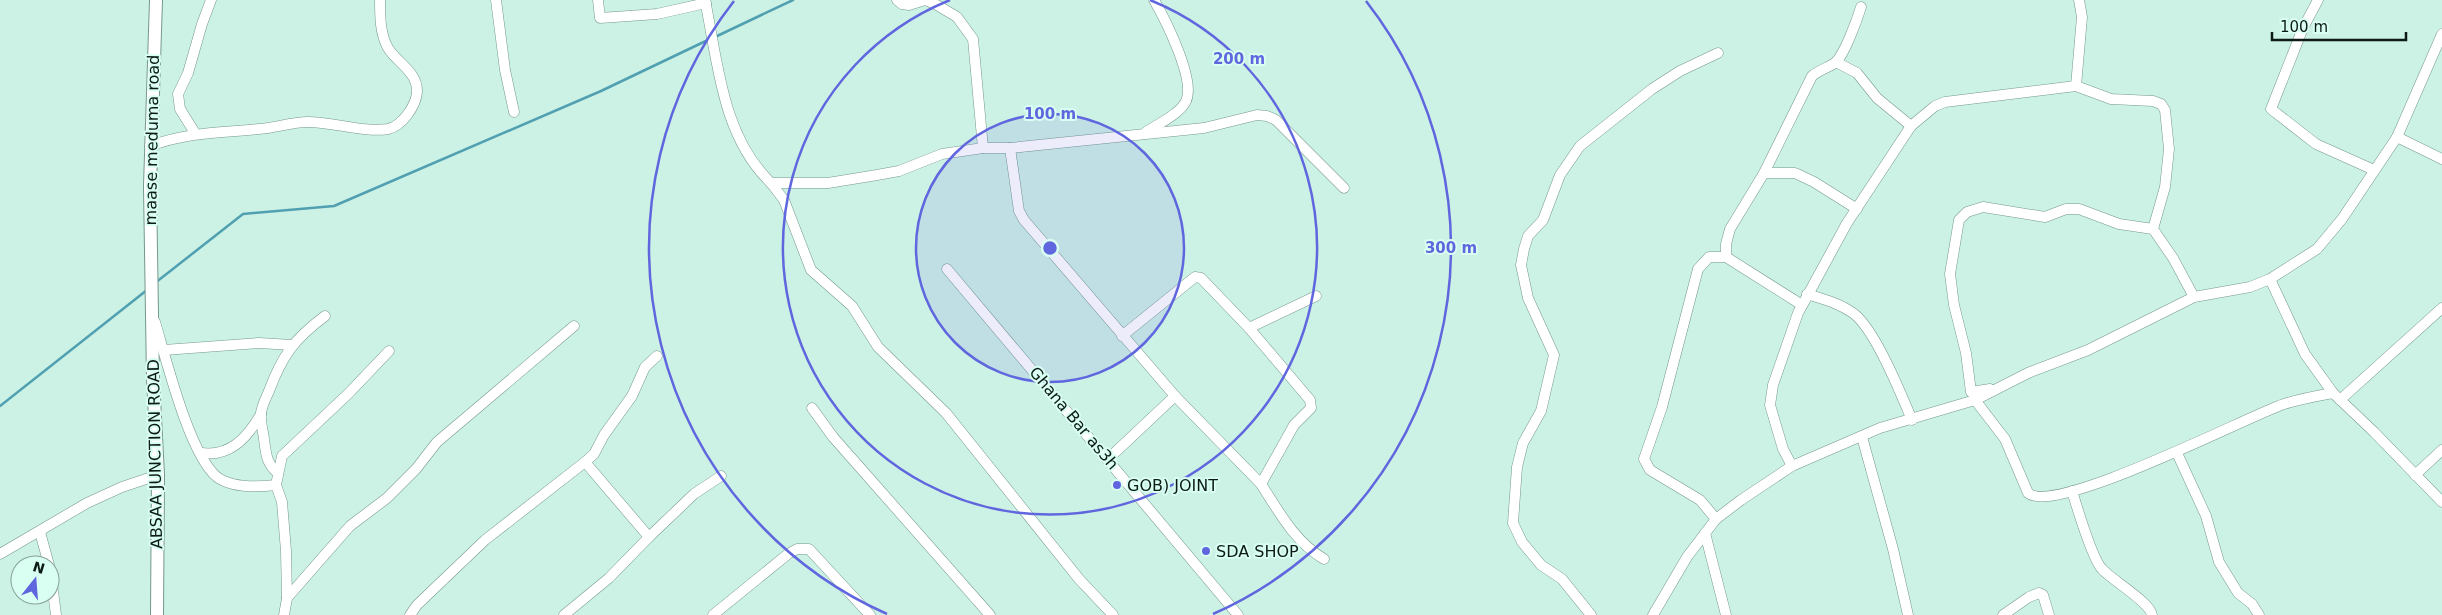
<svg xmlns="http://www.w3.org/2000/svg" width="2442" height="615" viewBox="0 0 2442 615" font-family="'DejaVu Sans',sans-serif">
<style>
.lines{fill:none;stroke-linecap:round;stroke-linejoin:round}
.stream{stroke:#50a0b1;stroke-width:2.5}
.minor-casing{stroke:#75988e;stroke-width:11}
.tertiary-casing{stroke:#75988e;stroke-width:14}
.minor{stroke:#fff;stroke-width:10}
.tertiary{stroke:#fff;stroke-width:12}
.ring{fill:none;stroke:#6066de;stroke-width:2.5}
.poi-dot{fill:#6066de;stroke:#d9fef2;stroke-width:2}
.labels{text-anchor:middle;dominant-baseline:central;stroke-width:4;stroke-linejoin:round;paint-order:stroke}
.street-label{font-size:16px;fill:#0d1b17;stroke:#d9fef2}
.poi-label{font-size:16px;fill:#0d1b17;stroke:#d9fef2;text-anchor:start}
.centre{fill:#6066de;stroke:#d9fef2;stroke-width:2.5}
.ring-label{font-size:15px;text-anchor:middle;font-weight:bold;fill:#6066de;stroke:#d9fef2;stroke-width:4;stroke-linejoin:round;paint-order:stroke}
</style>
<rect width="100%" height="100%" fill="#ccf1e5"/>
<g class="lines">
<!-- stream -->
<g class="stream">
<polyline points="715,37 793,0"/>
<polyline points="155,283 243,214 334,206 601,91 710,39"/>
<polyline points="0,406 147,290"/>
</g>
<defs>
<g id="minor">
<polyline points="496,0 505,70 514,112"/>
<polyline points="598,0 600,18 657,14 706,3"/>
<path d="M 705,0 C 718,63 722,136 771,183 L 828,183 L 877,175 L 899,171 L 942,154 L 983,148 L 1010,148 L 1204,128 L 1257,115 L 1267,116 L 1276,120 L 1344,188"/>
<polyline points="897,0 902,4 909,5 925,0 937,5 957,17 973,39 983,148"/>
<polyline points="2318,0 2303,28 2271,109 2316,144 2374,170"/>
<polyline points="1836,62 1857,73 1877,98 1911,126"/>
<polyline points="2076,86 2111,99 2153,101 2161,104 2165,110 2169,149 2165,187 2153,229 2173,258 2194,297"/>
<path d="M 1146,132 C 1158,124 1180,114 1186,101 C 1196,80 1165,19 1154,0"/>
<polyline points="195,133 180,109 178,94 188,73 202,24 211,0"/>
<polyline points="2397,137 2442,159"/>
<path d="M 150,146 C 188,132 220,133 259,129 C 275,128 292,122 308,122 C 333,122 365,133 388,129 C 402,126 416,106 417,92 C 418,72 397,63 388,48 C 380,34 380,16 380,0"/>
<polyline points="1010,148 1019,211 1024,220 1175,396 1261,484 1294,425 1311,408 1310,400 1249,328 1201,278 1195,277 1122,336"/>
<path d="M 1764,173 L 1812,76 C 1819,70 1832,66 1836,62 C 1845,53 1857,20 1861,7"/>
<polyline points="771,183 784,200 811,270 852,306 878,347 946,413 1079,579 1113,615"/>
<polyline points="1726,257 1726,244 1730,229 1764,173 1795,173 1814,182 1857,209"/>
<polyline points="947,269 1238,615"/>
<polyline points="2270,279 2305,354 2333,393 2374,432 2442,502"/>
<path d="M 1807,294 C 1823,299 1839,303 1853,313 C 1875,329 1901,394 1912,420"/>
<path d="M 155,322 C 166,358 189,454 217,477 C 232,488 259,487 276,485"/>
<polyline points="1249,328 1316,296"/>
<polyline points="164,350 259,343 292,345"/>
<polyline points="1990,389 1971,392 1966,353 1954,305 1950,274 1959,220 1967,212 1983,207 2045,217 2066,209 2079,209 2119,224 2153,229"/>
<path d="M 1975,400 L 2005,439 L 2028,493 C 2055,516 2246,417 2284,404 C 2300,399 2316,396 2333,393"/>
<polyline points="2340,400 2442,308"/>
<polyline points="812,408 833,437 990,615"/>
<polyline points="1862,437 1893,549 1908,615"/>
<path d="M 201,453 C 230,457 247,438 261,414"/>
<polyline points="2177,453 2206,516 2219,562 2238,593 2252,604 2259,615"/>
<polyline points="1108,459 1175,396"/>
<polyline points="585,462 594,454 604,435 632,396 645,367 657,356"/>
<polyline points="1792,466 1783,449 1770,405 1773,385 1798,313 1847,223 1911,126 1935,106 1945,102 2076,86 2082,17 2079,0"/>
<path d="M 278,473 C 266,464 266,453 264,439 C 263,431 260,421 261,413 C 262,405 266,398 269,391 C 282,356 294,339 325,316"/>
<polyline points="2415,475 2442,450"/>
<path d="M 1261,484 C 1279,512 1295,542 1324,559"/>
<path d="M 2072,491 C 2077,507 2092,559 2102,569 C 2113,581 2150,602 2152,615"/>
<polyline points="1716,519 1700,500 1650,470 1644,459 1662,407 1698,269 1709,257 1726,257 1802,305"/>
<polyline points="40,532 49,565"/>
<polyline points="1705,533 1726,615"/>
<polyline points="649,537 694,494 721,476"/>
<polyline points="0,554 87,503 122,487 158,475"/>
<polyline points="50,568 56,615"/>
<polyline points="287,598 350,526 387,498 416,469 437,442 574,326"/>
<polyline points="284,615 287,598 286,551 282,502 276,485 282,456 348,394 389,351"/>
<polyline points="410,615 417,605 485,540 585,462 649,537 609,578 564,615"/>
<polyline points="713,615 788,554 797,549 809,549 870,615"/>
<polyline points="1591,615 1562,579 1541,565 1522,542 1513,523 1517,467 1523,443 1541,411 1554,355 1528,298 1521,265 1524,249 1528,236 1543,220 1560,175 1580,146 1652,89 1680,71 1718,53"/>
<polyline points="1653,615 1687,557 1716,519 1741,500 1792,466 1880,428 1975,400 2028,373 2088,350 2194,297 2250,287 2270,279 2317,249 2342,219 2397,137 2442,34"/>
<polyline points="2003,615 2029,597 2039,593 2043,595 2049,615"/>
</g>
<polyline id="tertiary" points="156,0 150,186 153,379 158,475 157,615"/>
</defs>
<!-- minor casing -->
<use href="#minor" class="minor-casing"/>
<!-- tertiary casing -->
<use href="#tertiary" class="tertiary-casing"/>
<!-- minor -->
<use href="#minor" class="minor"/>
<!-- tertiary -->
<use href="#tertiary" class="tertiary"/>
</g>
<!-- distance rings -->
<circle cx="1050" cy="248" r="134" fill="#6066de" fill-opacity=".12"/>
<g class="ring">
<circle cx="1050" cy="248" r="134"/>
<path d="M1150 0A267 267 0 1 1 950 0"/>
<path d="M887 614A401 401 0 0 1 734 1M1366 1A401 401 0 0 1 1213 614"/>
</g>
<!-- markers -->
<g class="poi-dot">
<circle cx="1117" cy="485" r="5"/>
<circle cx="1206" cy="551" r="5"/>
</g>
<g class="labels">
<!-- street labels -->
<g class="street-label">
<text transform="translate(152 140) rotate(-89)">maase meduma road</text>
<text transform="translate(1074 418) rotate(50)">Ghana Bar as3h</text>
<text transform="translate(155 454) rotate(-91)">ABSAA JUNCTION ROAD</text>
</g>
<!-- poi labels -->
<g class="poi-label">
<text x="1127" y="485">GOB) JOINT</text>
<text x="1216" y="551">SDA SHOP</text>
</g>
</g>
<circle cx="1050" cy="248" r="8" class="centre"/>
<g class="ring-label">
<text x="1239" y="64">200 m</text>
<text x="1050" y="119">100 m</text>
<text x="1451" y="253">300 m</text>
</g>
<!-- north arrow -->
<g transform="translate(35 580) rotate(17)"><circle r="24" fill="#d9fef2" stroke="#87a39a"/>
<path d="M0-4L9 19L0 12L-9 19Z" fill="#6066de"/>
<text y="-8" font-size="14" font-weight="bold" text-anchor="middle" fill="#0d1b17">N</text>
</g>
<!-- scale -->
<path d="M2272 32v8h134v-8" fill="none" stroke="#0d1b17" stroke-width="2.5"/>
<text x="2280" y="32" font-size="15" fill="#0d1b17" stroke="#d9fef2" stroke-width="4" paint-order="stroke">100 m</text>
</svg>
